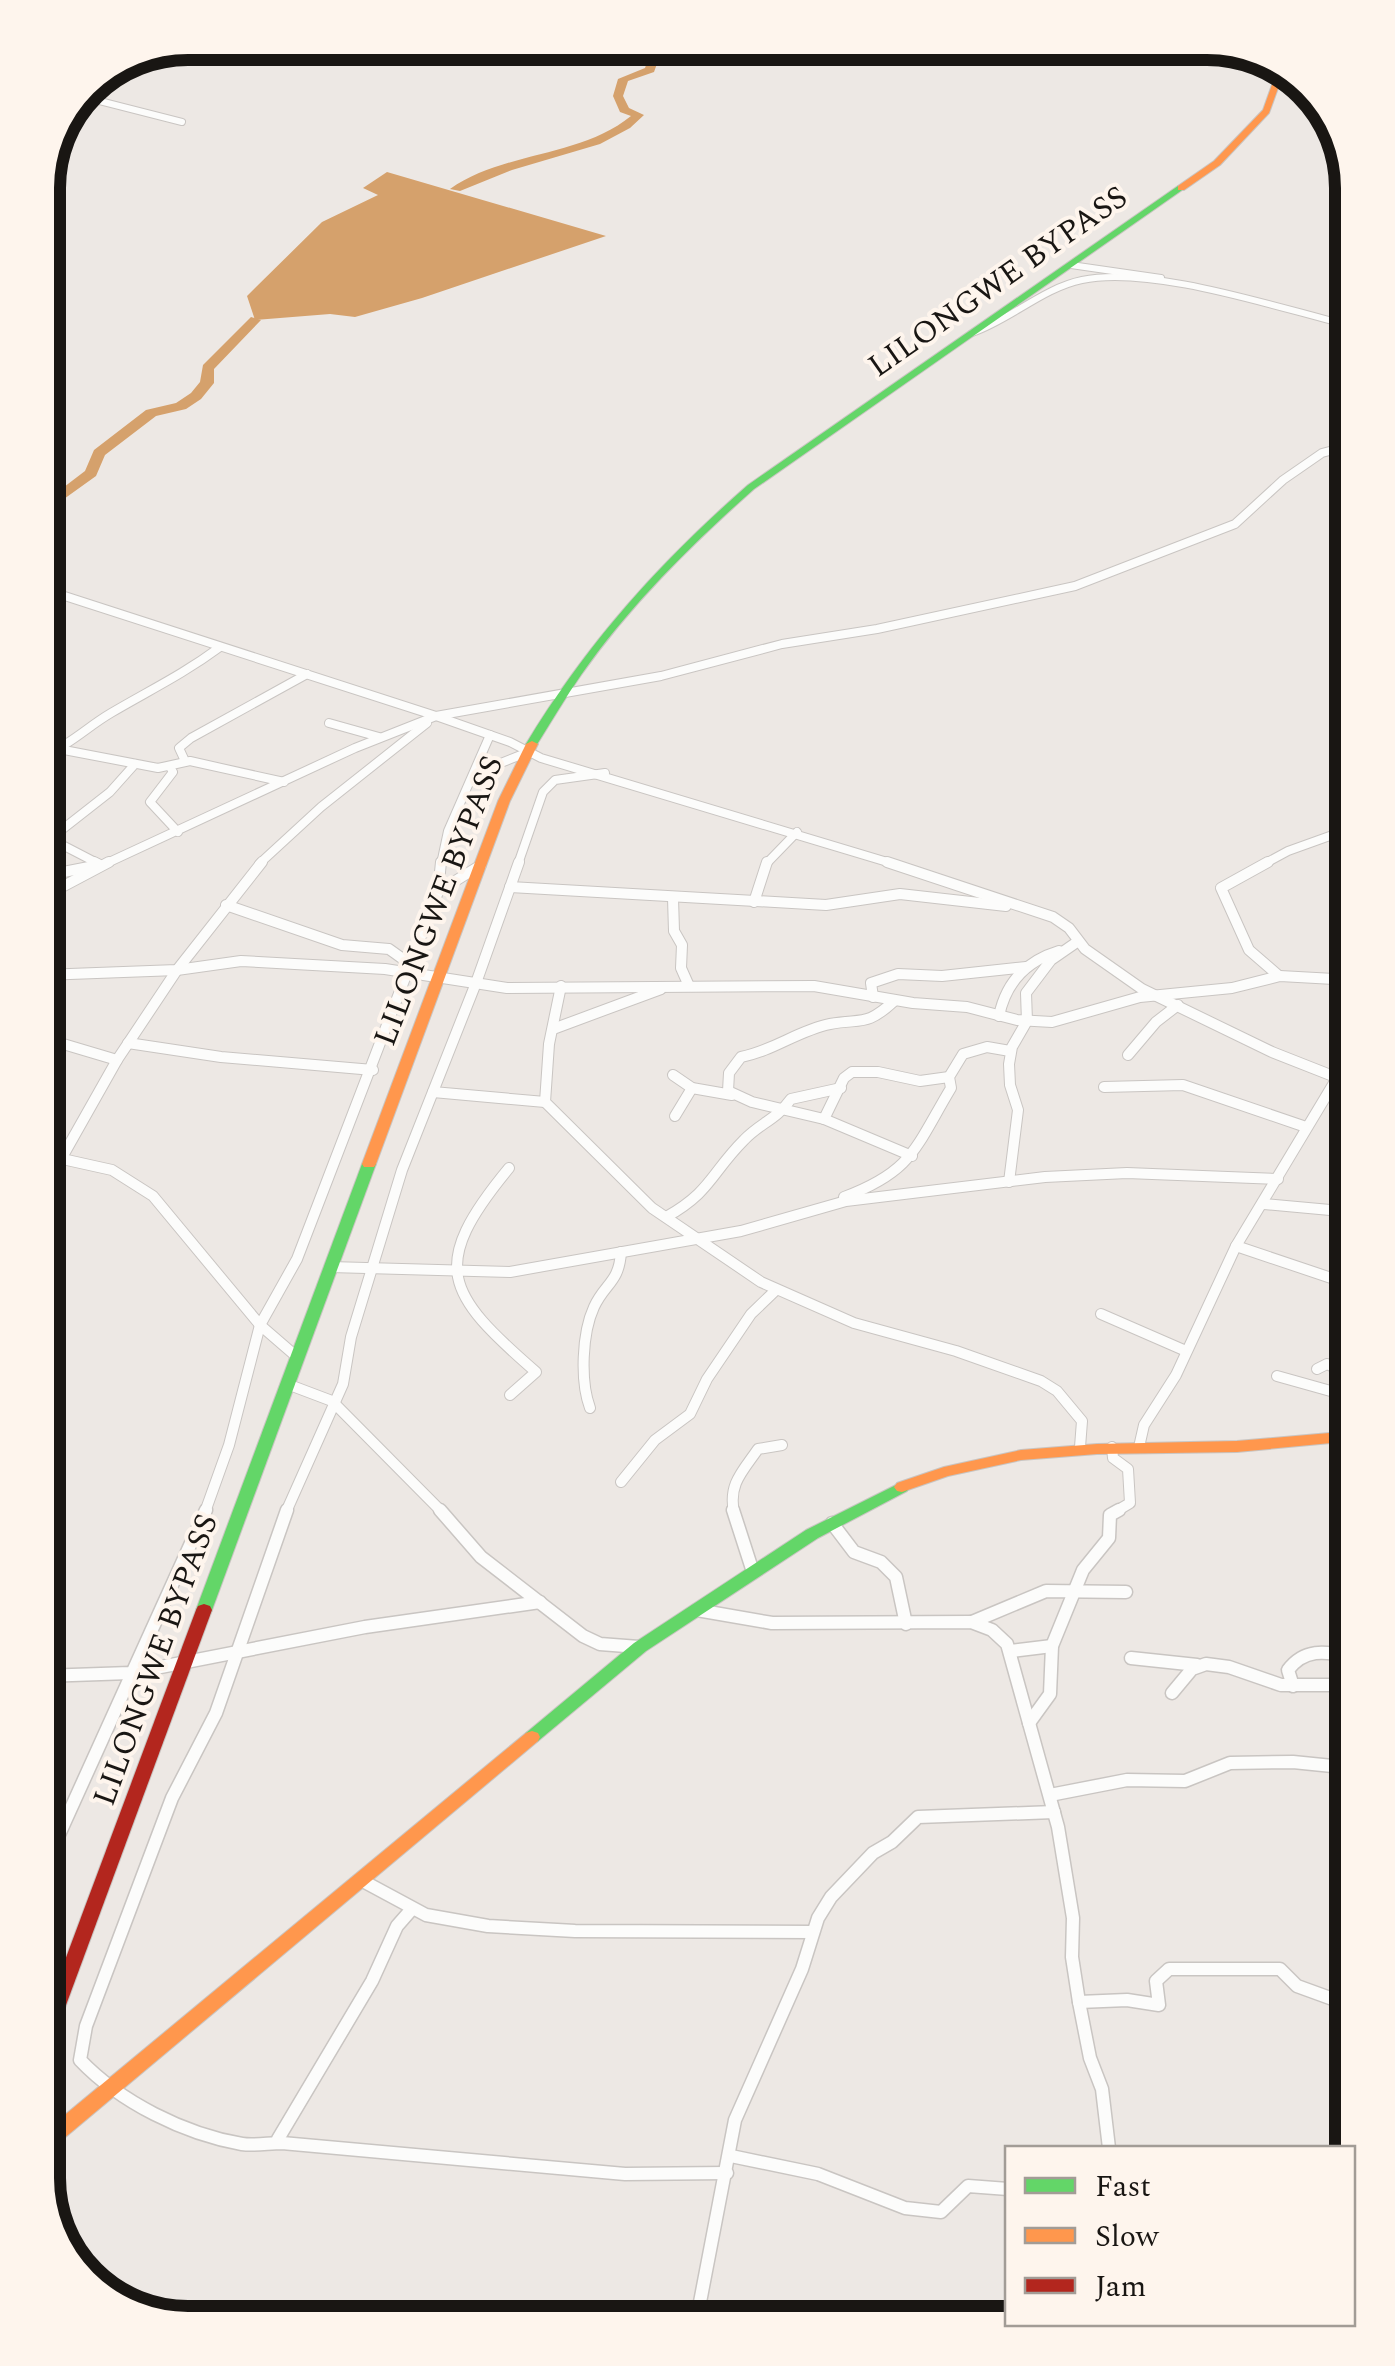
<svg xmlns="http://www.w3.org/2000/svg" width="1395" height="2366" viewBox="0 0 1395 2366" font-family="Spectral,serif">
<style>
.water{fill:#d5a16c}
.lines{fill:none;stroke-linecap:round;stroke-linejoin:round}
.river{fill:#d5a16c;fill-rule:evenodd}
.street-far3-casing{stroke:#c9c5c2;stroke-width:8}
.street-far2-casing{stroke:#c9c5c2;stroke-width:10}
.street-far1-casing{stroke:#c9c5c2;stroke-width:12}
.street-casing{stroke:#c9c5c2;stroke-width:15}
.fast-casing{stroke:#c9c5c2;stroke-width:2}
.slow-casing{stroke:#c9c5c2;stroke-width:2}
.jam-casing{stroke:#c9c5c2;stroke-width:2}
.street-far3{stroke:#fcfcfb;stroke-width:6}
.street-far2{stroke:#fcfcfb;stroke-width:8}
.street-far1{stroke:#fcfcfb;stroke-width:10}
.street{stroke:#fcfcfb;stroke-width:12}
.fast{fill:#63d668;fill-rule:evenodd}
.slow{fill:#ff974d;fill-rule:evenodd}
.jam{fill:#b3261e;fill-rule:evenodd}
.labels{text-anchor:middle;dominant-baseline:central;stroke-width:8;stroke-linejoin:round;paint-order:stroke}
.street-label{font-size:32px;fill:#191613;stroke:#fef5ed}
.rim{fill:none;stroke:#191613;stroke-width:12}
</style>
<rect width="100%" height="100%" fill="#ede8e4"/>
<!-- water -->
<polygon class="water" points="387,172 606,236 422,298 355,317 330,314 255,320 247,296 322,222 378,195 363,188"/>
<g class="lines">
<!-- river -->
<g class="river">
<path d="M 676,43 L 688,43 L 658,61 L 654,72 L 628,81 L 623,96 L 629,108 L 644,115 L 630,128 L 600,144 L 512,170 L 460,191 L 450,189 C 504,151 579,158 631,116 L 620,112 L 613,96 L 618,79 L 645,68 L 649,57 Z"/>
<polygon points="251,317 261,320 214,369 214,383 201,399 186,409 156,416 105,455 96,476 43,514 43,503 85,471 94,450 146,410 176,403 191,393 200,382 203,365"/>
</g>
<defs>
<g id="street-far3">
<polyline points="84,88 166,58 194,43"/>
<polyline points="80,96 182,122"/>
<polyline points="1071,265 1161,278"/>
<path d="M 972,333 C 1010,320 1043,288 1082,280 C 1152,265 1281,309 1352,326"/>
</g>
<g id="street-far2">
<polyline points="43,589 436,716 510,742 541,758 894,864"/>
<polyline points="329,723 379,737"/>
<polyline points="43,746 158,768 190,761 284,782"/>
<path d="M 43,755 C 69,746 87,727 111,713 C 150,690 182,675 220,647"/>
<polyline points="185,761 179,748 191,738 307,674"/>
<polyline points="170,767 173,772 150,802 178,832"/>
<polyline points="478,772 526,753"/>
<polyline points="43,835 99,864"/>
<polyline points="50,839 110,792 135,764"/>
<polyline points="105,864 355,748 436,716 661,676 782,644 877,629 1075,586 1235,524 1283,480 1322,453 1352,445"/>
<polyline points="259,864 321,807 427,723"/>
<polyline points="441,864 448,831 490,735"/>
<polyline points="518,864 543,792 555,780 605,773"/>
<polyline points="766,864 797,832"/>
<polyline points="1264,864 1288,851 1352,828"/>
</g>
<g id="street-far1">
<polyline points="94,862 100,865"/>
<polyline points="887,862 1053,917 1069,928 1085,949 1142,989 1272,1052 1338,1078"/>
<polyline points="1268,862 1221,888 1249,950 1279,976"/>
<polyline points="43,876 89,867"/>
<polyline points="510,887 826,905 900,894 1006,906"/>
<polyline points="439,891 481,865"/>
<polyline points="43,897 109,862"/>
<polyline points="673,898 674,931 682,945 681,968 689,986"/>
<polyline points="754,902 767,862"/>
<polyline points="226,905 342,945 389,949 403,959 406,970"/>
<polyline points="43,975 177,970 241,961 385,969 507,988 814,986 913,1003 967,1007 1017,1020 1052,1022 1140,997 1232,988 1280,976 1352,980"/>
<polyline points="561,986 549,1044 545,1102 652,1208 761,1282 854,1323 956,1351 1041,1381 1057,1391 1082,1421 1080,1447"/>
<polyline points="873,997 871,983 898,974 942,976 1026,967"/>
<path d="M 894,1001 C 866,1027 862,1018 830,1024 C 799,1030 773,1051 741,1057 L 729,1073 L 728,1091 L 752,1102 L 824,1119 L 912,1156"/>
<path d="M 999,1016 C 1006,982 1026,961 1059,951"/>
<polyline points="553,1029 661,989"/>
<polyline points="43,1038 117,1060"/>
<polyline points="128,1043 221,1057 373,1070"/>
<polyline points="1128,1055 1156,1022 1178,1005"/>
<polyline points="673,1075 692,1088 732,1095"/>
<polyline points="1333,1086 1352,1094"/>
<polyline points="1104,1087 1183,1085 1306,1127"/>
<polyline points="433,1092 545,1102"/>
<polyline points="675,1116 692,1088"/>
<polyline points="824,1119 844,1078 852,1072 878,1072 920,1081 949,1077"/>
<polyline points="43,1148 67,1160 112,1170 153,1196 260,1325 297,1357"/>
<path d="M 509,1168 C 428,1266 445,1293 536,1372 L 510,1395"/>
<polyline points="1009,1182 1018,1110 1010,1085 1009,1064 1012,1047 1027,1021 1026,993 1051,960 1077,942"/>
<polyline points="43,1191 117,1060 177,970 262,862"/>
<path d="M 844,1197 C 913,1171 915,1148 951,1088 L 949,1077 L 963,1054 L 987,1047 L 1010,1051"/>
<polyline points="1264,1204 1352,1212"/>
<path d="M 666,1217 C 711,1192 711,1173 744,1140 C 760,1123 776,1120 791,1099 L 841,1088"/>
<polyline points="1236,1246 1352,1285"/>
<polyline points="330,1267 510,1272 741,1231 846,1201 1045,1177 1127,1173 1278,1179"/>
<polyline points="1101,1314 1186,1351"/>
<polyline points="1317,1369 1327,1364 1340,1370 1341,1389 1348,1396"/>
<polyline points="1277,1376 1352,1397"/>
<polyline points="287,1384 332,1401 442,1512"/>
<path d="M 590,1408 C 580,1381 582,1333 594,1307 C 605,1283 619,1283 621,1252"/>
<polyline points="1339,1437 1352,1457"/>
<polyline points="1112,1447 1113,1458 1128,1469 1130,1503 1115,1512"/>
<polyline points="1139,1447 1144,1425 1176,1375 1236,1246 1352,1053"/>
<polyline points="621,1482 655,1440 690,1414 707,1379 751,1314 776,1290"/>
<polyline points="205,1512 229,1445 260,1325 297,1259 438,892 441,862"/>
<polyline points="286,1512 343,1384 351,1337 402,1170 476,983 519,862"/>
<path d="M 734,1512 C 728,1484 743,1471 758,1449 L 782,1445"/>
</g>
<g id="street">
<path d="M 287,1510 L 216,1713 L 172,1798 L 86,2026 L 80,2060 C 120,2102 184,2134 242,2144 C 255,2146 269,2143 282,2143 L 625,2174 L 727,2173"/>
<polyline points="440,1510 481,1557 583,1636 600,1644 639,1647"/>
<polyline points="733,1510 753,1572"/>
<polyline points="832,1523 854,1552 881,1562 896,1577 906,1624"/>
<polyline points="697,1610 772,1623 971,1622 992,1630 1007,1644 1058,1827 1073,1918 1072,1957 1079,2002 1090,2058 1102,2089 1109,2148"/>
<polyline points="972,1622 1046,1591 1126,1592"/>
<polyline points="1011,1651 1052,1646"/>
<polyline points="1131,1658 1197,1665"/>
<polyline points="43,1676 130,1673 365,1627 540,1602"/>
<path d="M 1293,1686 L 1288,1670 C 1305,1647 1327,1652 1352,1656"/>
<polyline points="1172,1693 1192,1669 1206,1664 1229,1667 1281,1685 1352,1685"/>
<polyline points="1029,1723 1050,1694 1052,1646 1083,1570 1109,1538 1110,1515 1119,1510"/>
<polyline points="1050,1795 1127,1780 1185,1781 1230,1763 1293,1762 1352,1768"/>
<polyline points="43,1870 206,1510"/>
<polyline points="361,1880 426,1915 488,1926 575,1931 813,1932"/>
<polyline points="1079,2002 1127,2000 1159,2005 1156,1981 1169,1969 1280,1969 1297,1986 1352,2006"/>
<polyline points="278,2139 372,1981 397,1926 411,1910"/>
<polyline points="731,2156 818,2174 905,2208 941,2212 968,2186 1008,2189"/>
<polyline points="696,2323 735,2120 802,1969 818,1918 831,1897 873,1853 892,1842 918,1817 1054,1812"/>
</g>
<g id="fast">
<path d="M 1178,186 L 1185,188 L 754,489 C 691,545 630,605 581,675 C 565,698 551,722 536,746 L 528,746 L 526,744 C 587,643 659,563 748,485 Z"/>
<polygon points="369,1160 376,1164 212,1610 210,1614 198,1614 196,1610 362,1164"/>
<polygon points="902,1482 907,1483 910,1487 907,1491 818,1538 646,1651 538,1741 532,1743 526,1741 524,1737 526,1733 634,1643 806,1530"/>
</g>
<g id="slow">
<polygon points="1279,65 1286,66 1269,113 1220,165 1184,190 1178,190 1178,186 1214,161 1263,110"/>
<polygon points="532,741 538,744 510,801 376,1164 374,1167 364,1167 362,1164 498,801 526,744"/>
<polygon points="1352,1431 1352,1441 1237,1452 1097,1454 1021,1460 948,1476 902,1492 897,1491 894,1487 897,1483 944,1467 1021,1450 1097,1444 1237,1441"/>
<polygon points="532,1731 538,1733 540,1737 538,1741 50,2150 43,2152 43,2133 526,1733"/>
</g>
<polygon id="jam" points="204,1604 210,1606 212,1610 52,2043 50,2048 43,2051 43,2019 196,1610 198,1606"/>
</defs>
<!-- street-far3 casing -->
<use href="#street-far3" class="street-far3-casing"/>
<!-- street-far2 casing -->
<use href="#street-far2" class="street-far2-casing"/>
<!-- street-far1 casing -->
<use href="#street-far1" class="street-far1-casing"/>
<!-- street casing -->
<use href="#street" class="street-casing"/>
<!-- fast casing -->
<use href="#fast" class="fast-casing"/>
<!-- slow casing -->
<use href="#slow" class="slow-casing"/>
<!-- jam casing -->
<use href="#jam" class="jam-casing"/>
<!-- street-far3 -->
<use href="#street-far3" class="street-far3"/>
<!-- street-far2 -->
<use href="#street-far2" class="street-far2"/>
<!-- street-far1 -->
<use href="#street-far1" class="street-far1"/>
<!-- street -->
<use href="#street" class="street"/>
<!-- fast -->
<use href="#fast" class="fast"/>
<!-- slow -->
<use href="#slow" class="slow"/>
<!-- jam -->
<use href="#jam" class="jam"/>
</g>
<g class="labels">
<!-- street labels -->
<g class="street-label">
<text transform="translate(998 282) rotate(-35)">LILONGWE BYPASS</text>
<text transform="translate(439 901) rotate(-69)">LILONGWE BYPASS</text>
<text transform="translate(156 1660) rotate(-70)">LILONGWE BYPASS</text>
</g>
</g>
<!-- crop -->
<path d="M0 0H1395V2366H0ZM188 60H1207A128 128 0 0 1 1335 188V2178A128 128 0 0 1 1207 2306H188A128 128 0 0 1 60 2178V188A128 128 0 0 1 188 60Z" fill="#fef5ed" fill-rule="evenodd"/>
<path class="rim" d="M188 60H1207A128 128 0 0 1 1335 188V2178A128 128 0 0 1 1207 2306H188A128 128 0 0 1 60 2178V188A128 128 0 0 1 188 60Z"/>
<!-- legend -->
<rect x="1005" y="2146" width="350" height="180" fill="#fef5ed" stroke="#a29c96" stroke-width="2.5"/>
<rect x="1025" y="2178" width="50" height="15" fill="#63d668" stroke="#a29c96" stroke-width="2.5"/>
<text x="1095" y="2196" font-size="30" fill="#191613">Fast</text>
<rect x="1025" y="2228" width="50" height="15" fill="#ff974d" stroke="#a29c96" stroke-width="2.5"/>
<text x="1095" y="2246" font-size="30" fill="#191613">Slow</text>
<rect x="1025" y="2278" width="50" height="15" fill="#b3261e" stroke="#a29c96" stroke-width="2.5"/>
<text x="1095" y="2296" font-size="30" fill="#191613">Jam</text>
</svg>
